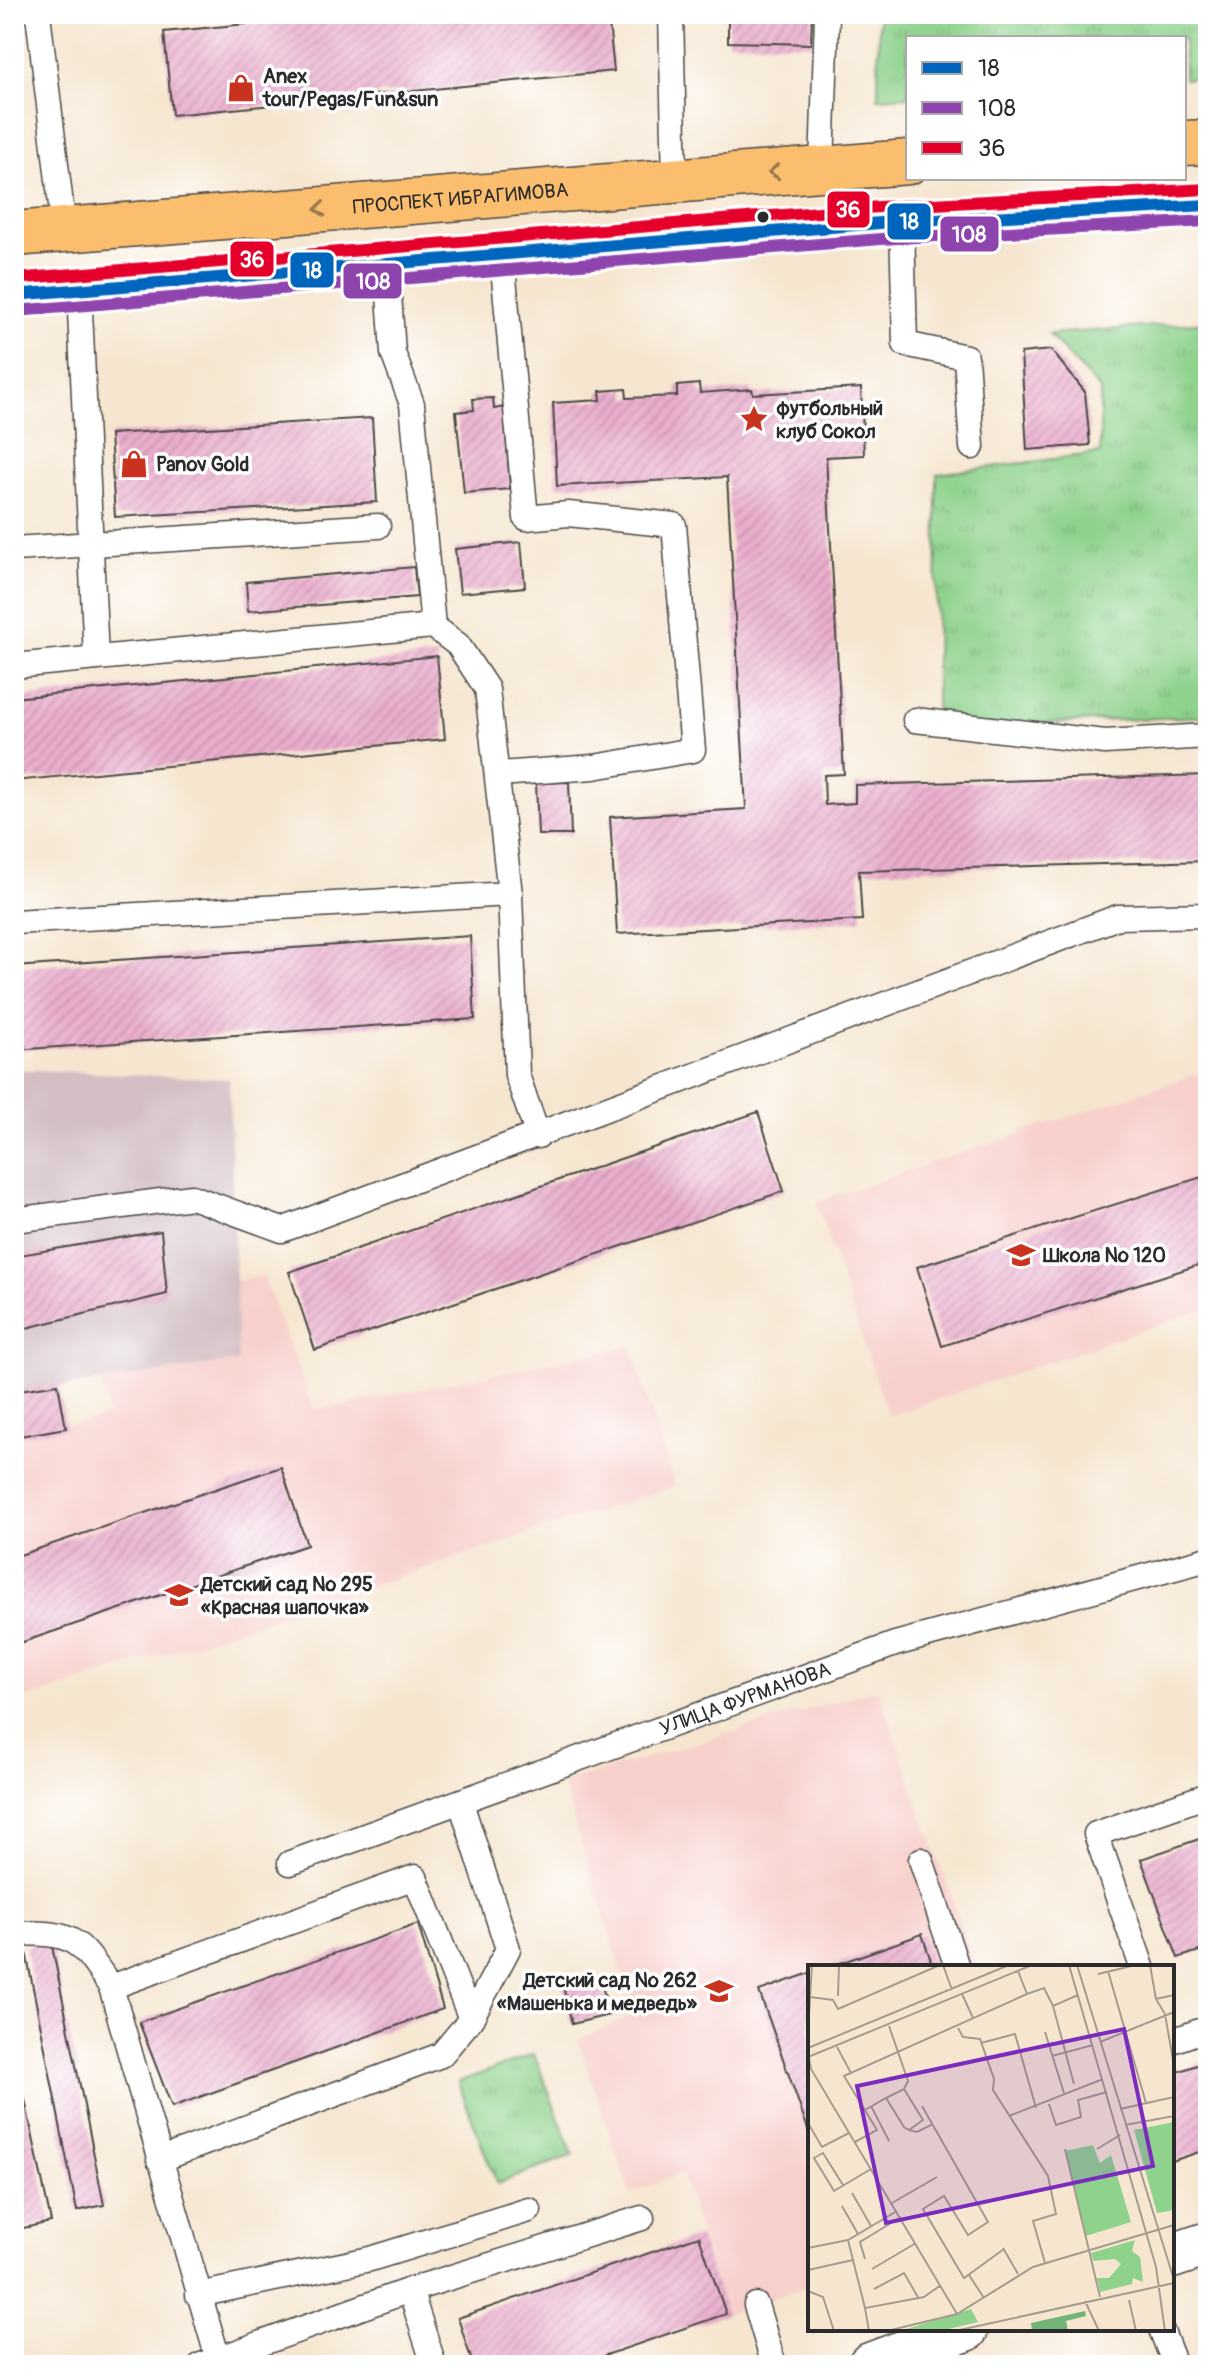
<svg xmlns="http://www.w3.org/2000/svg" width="1222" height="2379" viewBox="0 0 1222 2379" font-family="Pangolin,sans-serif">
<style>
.built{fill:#f7d0cc}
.industrial{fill:#d2bec3}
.grass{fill:url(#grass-tufts);stroke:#5c7e5c;stroke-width:2}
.building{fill:url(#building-hatch)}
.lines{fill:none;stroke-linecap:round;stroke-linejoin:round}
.lane-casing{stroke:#494744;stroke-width:27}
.street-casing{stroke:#494744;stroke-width:47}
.primary-casing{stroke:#494744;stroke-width:47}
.lane{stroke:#fff;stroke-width:24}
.street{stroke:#fff;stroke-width:44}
.primary{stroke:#fbbe6e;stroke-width:44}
.bus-1-casing{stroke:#fff;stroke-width:18}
.bus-2-casing{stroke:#fff;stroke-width:18}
.bus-3-casing{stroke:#fff;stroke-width:18}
.bus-1{stroke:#0065bd;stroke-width:12}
.bus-2{stroke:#8e44ad;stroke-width:12}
.bus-3{stroke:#e4002b;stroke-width:12}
.oneway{stroke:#93744c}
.bus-dot{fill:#2b2b2b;stroke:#fff;stroke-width:3}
.labels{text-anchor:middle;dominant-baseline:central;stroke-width:7;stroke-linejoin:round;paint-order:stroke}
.poi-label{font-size:20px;font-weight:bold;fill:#2b2b2b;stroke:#fff;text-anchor:start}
.street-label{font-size:20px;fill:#2b2b2b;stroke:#fff}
.inset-road{fill:none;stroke:#a59b8e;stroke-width:2}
.view{fill:#7b2cbf;fill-opacity:0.15;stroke:#7b2cbf;stroke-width:4}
.inset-edge{fill:none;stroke:#2b2b2b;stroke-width:4}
.line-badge{stroke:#fff;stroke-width:3}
.badge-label{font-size:22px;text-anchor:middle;font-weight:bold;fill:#fff}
</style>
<defs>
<pattern id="grass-tufts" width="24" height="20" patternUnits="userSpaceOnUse" patternTransform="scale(2)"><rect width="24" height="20" fill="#8ed28c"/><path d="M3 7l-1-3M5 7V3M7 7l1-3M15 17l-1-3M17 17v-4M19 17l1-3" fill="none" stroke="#7bb479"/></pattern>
<pattern id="building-hatch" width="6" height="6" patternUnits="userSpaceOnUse" patternTransform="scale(2)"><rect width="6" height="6" fill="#eaadcd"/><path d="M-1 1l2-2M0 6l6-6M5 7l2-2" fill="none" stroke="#c995b0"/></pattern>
</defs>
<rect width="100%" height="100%" fill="#fff"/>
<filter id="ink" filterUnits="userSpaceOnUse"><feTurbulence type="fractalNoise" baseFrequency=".0125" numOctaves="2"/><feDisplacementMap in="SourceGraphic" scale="16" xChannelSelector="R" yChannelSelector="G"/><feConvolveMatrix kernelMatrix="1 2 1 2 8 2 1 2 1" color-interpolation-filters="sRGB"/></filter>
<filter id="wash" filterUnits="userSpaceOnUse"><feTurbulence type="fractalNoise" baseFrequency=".006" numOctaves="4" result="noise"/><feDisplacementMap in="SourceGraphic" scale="32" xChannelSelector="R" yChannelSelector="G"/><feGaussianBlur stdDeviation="1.8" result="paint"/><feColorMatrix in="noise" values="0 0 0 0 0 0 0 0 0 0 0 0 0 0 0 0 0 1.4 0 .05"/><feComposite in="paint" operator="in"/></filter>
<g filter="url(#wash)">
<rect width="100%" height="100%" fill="#f6e6d0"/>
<!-- built -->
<g class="built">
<polygon points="1208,1070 1208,1308 888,1416 816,1202"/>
<polygon points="263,1275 314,1411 631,1346 675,1486 14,1703 14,1438 109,1416 86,1317"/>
<polygon points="878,1689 976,1967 810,1967 810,2286 726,2314 681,2173 630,2194 578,2040 635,2014 562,1783"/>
</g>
<!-- industrial -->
<polygon class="industrial" points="14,1069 229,1079 238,1361 14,1394"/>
<!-- grass -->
<g class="grass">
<polygon points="879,14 1208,14 1208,77 1184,79 1184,38 908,38 908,96 878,98"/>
<polygon points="1208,322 1208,716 936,728 937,474 1100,453 1100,390 1049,334"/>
<polygon points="534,2054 573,2155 497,2184 458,2082"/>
</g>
<g id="blocks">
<!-- building -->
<g class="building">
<polygon points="350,14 608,14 614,71 172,115 164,32"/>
<polygon points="728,14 812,14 811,44 728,42"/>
<polygon points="1051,350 1085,392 1090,445 1027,450 1021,353"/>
<polygon points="699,384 700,393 752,389 753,394 861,388 864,455 826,457 844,774 824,775 825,805 855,803 855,785 1208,775 1208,861 859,871 862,920 617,934 610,817 746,809 727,477 557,486 553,403 601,400 600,391 626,389 627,398 677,396 677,386"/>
<polygon points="493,398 494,409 504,407 510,489 464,493 456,412 474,410 473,399"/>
<polygon points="372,418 377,502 115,517 110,434"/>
<polygon points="16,466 19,524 14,524 14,467"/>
<polygon points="521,542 525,587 460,593 455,549"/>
<polygon points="414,567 417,597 248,611 246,582"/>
<polygon points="437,656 445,739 14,781 14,698"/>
<polygon points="569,782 571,835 538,835 536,783"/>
<polygon points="470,936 475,1019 14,1050 14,967"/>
<polygon points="758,1112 784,1191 315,1350 289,1272"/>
<polygon points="1208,1175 1208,1262 942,1346 917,1267"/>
<polygon points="161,1231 167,1294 14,1331 14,1256"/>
<polygon points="58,1384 66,1428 14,1437 14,1391"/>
<polygon points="281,1467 307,1545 14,1645 14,1557"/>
<polygon points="1208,1836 1208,1948 1178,1958 1141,1859"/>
<polygon points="418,1924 443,2009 172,2107 139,2022"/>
<polygon points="922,1934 933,1967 829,1967"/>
<polygon points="51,1941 104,2205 77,2211 25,1947"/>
<polygon points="810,1973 810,2135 759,1991"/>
<polygon points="600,1977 609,2015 572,2024 563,1986"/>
<polygon points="1208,2061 1208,2149 1172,2161 1172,2074"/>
<polygon points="22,2086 51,2222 14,2230 14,2087"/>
<polygon points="699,2236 726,2314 577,2365 473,2365 458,2318"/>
<polygon points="347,2358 349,2365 326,2365"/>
</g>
</g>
</g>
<g filter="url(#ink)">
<use href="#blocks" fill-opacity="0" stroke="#494744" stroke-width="2"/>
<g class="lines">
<defs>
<g id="lane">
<polyline points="38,14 64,230"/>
<polyline points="671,14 675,180"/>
<polyline points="822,167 827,14"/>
<polyline points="902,222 905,344 966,357 972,447"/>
<polyline points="387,265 393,353 412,404 433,626 458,645 487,689 510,894 517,1075 538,1136"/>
<polyline points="79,289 96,658"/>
<polyline points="14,549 378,526"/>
<polyline points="14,666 433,626"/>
<polyline points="915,720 1105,742 1208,736"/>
<polyline points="499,774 594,767 693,750 674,525 568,514 526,518 502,256"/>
<polyline points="14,922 510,894"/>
<polyline points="14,1220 192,1197 282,1230 1118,917 1208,915"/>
<polyline points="461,1803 508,1949 471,2019"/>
<polyline points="921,1860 957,1967"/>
<path id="s1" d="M 290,1863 L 895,1644 L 1208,1559"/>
<path d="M 14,1934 C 76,1931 78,1940 111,1987"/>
<polyline points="1142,1967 1096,1834 1208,1795"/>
<polyline points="1172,2041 1208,2028"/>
<polyline points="159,2160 441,2055 471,2019 415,1877 111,1987 218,2359"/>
<polyline points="410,2290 642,2218"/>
<polyline points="198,2295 370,2259 529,2210"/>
<polyline points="756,2305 774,2365"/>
<polyline points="1161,2329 1175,2365"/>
<polyline points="201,2365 410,2290 434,2365"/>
</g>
<g id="street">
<polyline points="1172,2256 1208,2244"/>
<polyline points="870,2365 966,2329"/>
</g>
<g id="primary">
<polyline points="1184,143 1208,142"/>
<path id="s2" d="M 14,234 L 908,162"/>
<polyline points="14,295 880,223 1208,205"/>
</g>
</defs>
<!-- lane casing -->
<use href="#lane" class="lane-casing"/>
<!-- street casing -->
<use href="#street" class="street-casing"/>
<!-- primary casing -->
<use href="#primary" class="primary-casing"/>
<!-- lane -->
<use href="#lane" class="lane"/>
<!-- street -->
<use href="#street" class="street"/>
<!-- primary -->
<use href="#primary" class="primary"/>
<defs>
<polyline id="bus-1" points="14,295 880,223 1208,205"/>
<polyline id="bus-2" points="15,311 881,239 1208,221"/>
<polyline id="bus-3" points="14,279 879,207 1207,189"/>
</defs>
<!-- bus-1 casing -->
<use href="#bus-1" class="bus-1-casing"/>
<!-- bus-2 casing -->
<use href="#bus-2" class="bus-2-casing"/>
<!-- bus-3 casing -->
<use href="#bus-3" class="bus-3-casing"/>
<!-- bus-1 -->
<use href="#bus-1" class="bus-1"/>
<!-- bus-2 -->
<use href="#bus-2" class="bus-2"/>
<!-- bus-3 -->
<use href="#bus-3" class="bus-3"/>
</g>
<!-- one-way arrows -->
<defs><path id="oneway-chevron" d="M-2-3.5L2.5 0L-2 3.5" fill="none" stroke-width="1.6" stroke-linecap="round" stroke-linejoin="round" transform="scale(2)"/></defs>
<g class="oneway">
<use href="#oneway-chevron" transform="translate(774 172) rotate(175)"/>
<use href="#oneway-chevron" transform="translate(320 209) rotate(175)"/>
</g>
</g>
<!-- icons -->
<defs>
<symbol id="shop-bare" viewBox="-9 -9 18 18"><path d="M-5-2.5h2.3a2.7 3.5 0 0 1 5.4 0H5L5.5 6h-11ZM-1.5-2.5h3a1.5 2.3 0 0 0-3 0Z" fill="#c8321e" stroke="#fff" stroke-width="2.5" paint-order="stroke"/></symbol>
<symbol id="sight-bare" viewBox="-9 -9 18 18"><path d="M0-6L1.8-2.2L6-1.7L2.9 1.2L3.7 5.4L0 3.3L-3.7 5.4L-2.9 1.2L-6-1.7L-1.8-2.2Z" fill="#c8321e" stroke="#fff" stroke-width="2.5" paint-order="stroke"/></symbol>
<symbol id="school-bare" viewBox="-9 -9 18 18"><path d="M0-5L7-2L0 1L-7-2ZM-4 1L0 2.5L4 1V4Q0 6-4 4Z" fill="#c8321e" stroke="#fff" stroke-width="2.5" paint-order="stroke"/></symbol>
</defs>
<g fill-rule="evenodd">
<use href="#shop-bare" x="221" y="68" width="40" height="40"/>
<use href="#sight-bare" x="734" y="399" width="40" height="40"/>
<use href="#shop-bare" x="114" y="444" width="40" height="40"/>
<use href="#school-bare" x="1001" y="1235" width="40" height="40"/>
<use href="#school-bare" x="159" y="1575" width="40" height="40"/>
<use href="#school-bare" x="699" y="1971" width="40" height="40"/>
</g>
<!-- markers -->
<circle class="bus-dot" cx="763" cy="217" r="7"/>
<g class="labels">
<!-- poi labels -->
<g class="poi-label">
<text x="263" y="76">Anex<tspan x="263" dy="23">tour/Pegas/Fun&amp;sun</tspan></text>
<text x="776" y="408">футбольный<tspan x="776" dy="23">клуб Сокол</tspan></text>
<text x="156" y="464">Panov Gold</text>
<text x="1043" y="1255">Школа № 120</text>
<text x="201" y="1584">Детский сад № 295<tspan x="201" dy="23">«Красная шапочка»</tspan></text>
<text x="697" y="1980" text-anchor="end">Детский сад № 262<tspan x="697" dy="23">«Машенька и медведь»</tspan></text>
</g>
<!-- street labels -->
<g class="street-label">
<text stroke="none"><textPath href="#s2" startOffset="448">ПРОСПЕКТ ИБРАГИМОВА</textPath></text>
<text stroke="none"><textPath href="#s1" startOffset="484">УЛИЦА ФУРМАНОВА</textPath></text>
</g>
</g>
<!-- overview -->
<g transform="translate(808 1965)">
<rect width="366" height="366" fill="#f6e6d0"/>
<path d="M 366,157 L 366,245 L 349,248 L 326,165 ZM 285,180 L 292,198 L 303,190 L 323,257 L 278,271 L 257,186 ZM 327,275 L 324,286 L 332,292 L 335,317 L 325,313 L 324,319 L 292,327 L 289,313 L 301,313 L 313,299 L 307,294 L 285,296 L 283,288 ZM 163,344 L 170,357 L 132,366 L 92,366 Z" fill="#8ed28c"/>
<path d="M 277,346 L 278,351 L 258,356 L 260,366 L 224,366 L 223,358 Z" fill="#72b478"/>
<path class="inset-road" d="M 135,0 L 144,25M 261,0 L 348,302 L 357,366M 269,0 L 366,315M 342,0 L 348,34M 210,6 L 219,29 L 236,23 L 245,41 L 270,30M 300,6 L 338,138M 290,9 L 328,0M 154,29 L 165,53M 366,30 L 348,34 L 357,49 L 366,101M 30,31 L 31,0M 2,32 L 25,35 L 30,44 L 132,0M 245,41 L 266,119M 81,61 L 100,116 L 96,124M 150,63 L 155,72 L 172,74 L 186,114 L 185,125 L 240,211 L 248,249 L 225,256 L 237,298M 0,67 L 4,0M 237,67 L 256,128M 292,77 L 366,47M 173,78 L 207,69 L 228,143M 29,82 L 43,108M 0,83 L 201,0M 0,88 L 3,104 L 149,349M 244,91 L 285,80M 0,92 L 224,0M 241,139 L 248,160 L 273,152 L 270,135 L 299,127M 63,141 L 81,176M 114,141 L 180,257 L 160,270 L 136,231 L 115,244 L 156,313 L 196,284M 312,144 L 366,132M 57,145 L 78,133 L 96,124 L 115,155 L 101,165 L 96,162 L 78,133M 201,151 L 295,114M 0,158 L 14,182 L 41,168M 317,160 L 366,151M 101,165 L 109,167 L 125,159M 47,177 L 69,165 L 36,111 L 219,29M 257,184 L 292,332M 289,184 L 312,170M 35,220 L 15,188 L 6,193 L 26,226 L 63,204M 44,228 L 63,261M 84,238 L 129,212M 34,241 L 50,269M 40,275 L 57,343M 0,283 L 40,275 L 89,246M 195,283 L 210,309M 57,294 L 52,277 L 93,252M 64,304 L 108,278M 0,305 L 45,295M 161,310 L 176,333M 66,324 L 96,308 L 111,334M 0,326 L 15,332 L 26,366M 321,335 L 328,366M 277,336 L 291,366M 61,366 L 57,343 L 116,332 L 133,320M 79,366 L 149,349 L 225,302 L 366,260M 147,366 L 366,318"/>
<path class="view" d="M 316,64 L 345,201 L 78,258 L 49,121 Z"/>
<rect width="366" height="366" class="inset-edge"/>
</g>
<g class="line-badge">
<rect x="826" y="190" width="45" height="39" rx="8" fill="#e4002b"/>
<rect x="886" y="202" width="46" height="39" rx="8" fill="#0065bd"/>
<rect x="939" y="215" width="61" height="38" rx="8" fill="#8e44ad"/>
<rect x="229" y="240" width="46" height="38" rx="8" fill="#e4002b"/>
<rect x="289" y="251" width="46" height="38" rx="8" fill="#0065bd"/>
<rect x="342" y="262" width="61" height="38" rx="8" fill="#8e44ad"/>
</g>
<g class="badge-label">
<text x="848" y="217">36</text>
<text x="909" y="229">18</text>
<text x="969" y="242">108</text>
<text x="252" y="267">36</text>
<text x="312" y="278">18</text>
<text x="373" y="289">108</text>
</g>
<!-- margin -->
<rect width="1222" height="2379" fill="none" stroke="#fff" stroke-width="48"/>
<!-- legend -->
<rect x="906" y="36" width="280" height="144" fill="#ffffff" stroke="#aaaaaa" stroke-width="2"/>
<rect x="922" y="62" width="40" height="12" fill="#0065bd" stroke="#aaaaaa" stroke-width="2"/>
<text x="978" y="76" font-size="24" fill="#2b2b2b">18</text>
<rect x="922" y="102" width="40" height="12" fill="#8e44ad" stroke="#aaaaaa" stroke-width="2"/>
<text x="978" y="116" font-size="24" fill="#2b2b2b">108</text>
<rect x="922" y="142" width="40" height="12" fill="#e4002b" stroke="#aaaaaa" stroke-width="2"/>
<text x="978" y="156" font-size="24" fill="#2b2b2b">36</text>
</svg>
